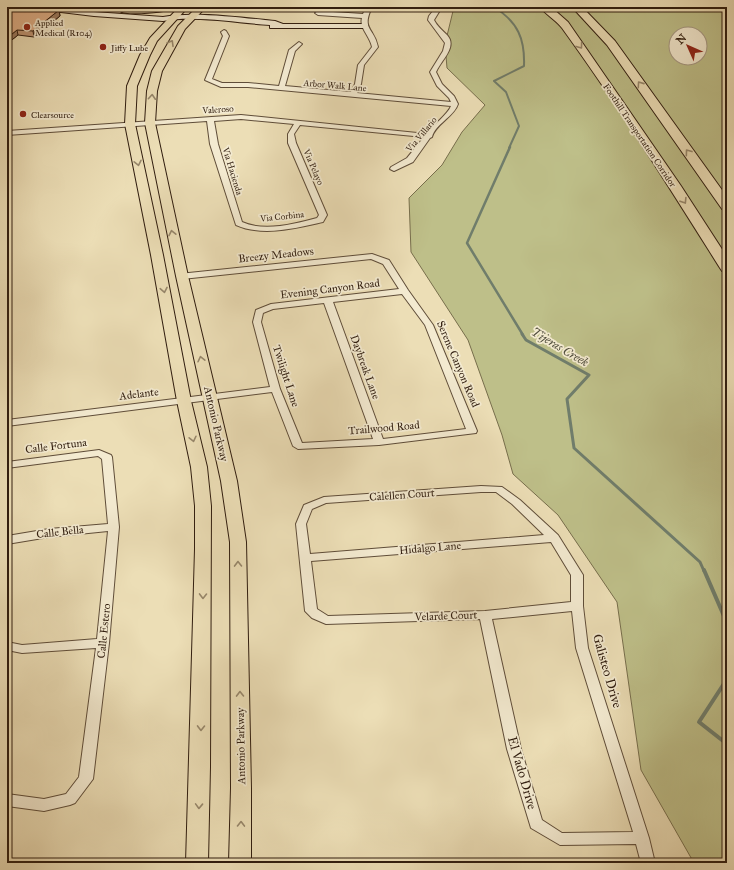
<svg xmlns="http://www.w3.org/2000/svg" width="734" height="870" viewBox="0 0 734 870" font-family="'IM FELL Great Primer',serif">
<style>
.green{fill:#bebf89;stroke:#776e4c;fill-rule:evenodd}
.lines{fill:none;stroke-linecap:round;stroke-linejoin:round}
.stream-far3{stroke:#707d6b;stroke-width:2}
.stream-far2{stroke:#707d6b;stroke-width:2.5}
.stream-far1{stroke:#707d6b;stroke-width:3}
.stream{stroke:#707d6b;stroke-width:4}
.street-casing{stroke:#5f4d39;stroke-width:2}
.secondary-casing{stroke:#301d0f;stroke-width:2}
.primary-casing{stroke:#301d0f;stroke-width:2}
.highway-casing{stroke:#301d0f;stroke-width:2}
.street{fill:#f3ead0;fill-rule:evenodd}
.secondary{fill:#f3ead0;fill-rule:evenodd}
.primary{fill:#ecdeb6;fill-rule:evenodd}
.highway{fill:#ecdeb6;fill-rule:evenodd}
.wall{fill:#bf9675;stroke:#301d0f}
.shaded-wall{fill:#9b7a5f;stroke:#301d0f}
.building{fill:#deaf88;stroke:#301d0f}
.oneway{stroke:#97876b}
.poi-dot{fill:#8f2418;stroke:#f3ead0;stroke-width:1.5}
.labels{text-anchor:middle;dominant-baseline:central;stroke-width:3.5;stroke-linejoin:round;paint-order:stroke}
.far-poi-label{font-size:9px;fill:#301d0f;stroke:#f3ead0;text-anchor:start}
.far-street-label{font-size:9px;fill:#301d0f;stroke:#f3ead0}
.street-label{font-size:11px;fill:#301d0f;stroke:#f3ead0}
.water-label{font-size:12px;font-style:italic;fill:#504d3d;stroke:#f3ead0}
.near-street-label{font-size:13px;fill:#301d0f;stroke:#f3ead0}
</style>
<rect width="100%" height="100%" fill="#ecdeb6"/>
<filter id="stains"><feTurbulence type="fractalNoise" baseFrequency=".005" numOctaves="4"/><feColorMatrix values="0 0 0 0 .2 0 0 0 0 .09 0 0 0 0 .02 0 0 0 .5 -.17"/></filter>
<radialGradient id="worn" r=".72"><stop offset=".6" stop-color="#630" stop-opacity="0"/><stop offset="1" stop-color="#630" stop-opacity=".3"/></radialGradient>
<!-- green -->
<path class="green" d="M 454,7 L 727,7 L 727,863 L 694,863 L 641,770 L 617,602 L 558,515 L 513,474 L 502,435 L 468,340 L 411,252 L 409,198 L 442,165 L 462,132 L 485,105 L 447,68 L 445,44 ZM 676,34 L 700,34 L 700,58 L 676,58 Z"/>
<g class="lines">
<!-- stream-far3 -->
<path class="stream-far3" d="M 494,7 C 518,22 525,39 524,66 L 494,81 L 506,92 L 519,126 L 509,148"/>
<!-- stream-far2 -->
<polyline class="stream-far2" points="510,147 467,243 523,335"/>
<!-- stream-far1 -->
<polyline class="stream-far1" points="522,334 526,340 589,375 567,399 574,448 700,562 704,571"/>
<!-- stream -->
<g class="stream">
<polyline points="704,570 727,623"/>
<polyline points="727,679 699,722 727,744"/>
</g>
<defs>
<g id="street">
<path d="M 366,7 L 372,7 C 361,30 374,27 378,47 L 364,65 L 361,84 L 357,93 L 451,102 L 449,98 L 437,86 L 430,72 L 443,51 L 445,43 L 428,20 L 429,16 L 436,7 L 442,7 L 434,20 C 437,26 442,30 447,35 C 458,47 441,60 436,72 L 442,84 L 454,96 L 458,104 C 454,117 435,124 432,137 L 430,138 L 413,162 L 394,171 L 390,169 L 391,167 L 407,158 L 424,137 L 300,125 L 294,134 L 296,143 L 327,215 L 323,222 C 296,228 263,237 236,225 L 210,144 L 207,121 L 7,135 L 7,131 L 241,115 L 427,134 C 433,125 448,114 451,106 L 248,87 L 221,87 L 205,80 L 223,36 L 221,32 L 224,30 L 226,31 L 229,36 L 212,79 L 222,83 L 248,83 L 279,86 L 289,50 L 299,42 L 302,44 L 295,51 L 285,86 L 351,92 L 355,84 L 358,65 L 372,47 C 370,36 359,28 362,18 L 318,15 L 315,13 L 318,11 L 363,14 ZM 241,119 L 294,124 L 288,134 L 288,143 L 319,215 L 317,218 C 295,224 264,232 242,222 L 218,144 L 214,121 Z"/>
<path d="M 372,254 L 389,260 L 408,290 L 433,325 L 477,431 L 476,433 L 379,445 L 298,449 L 293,446 L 272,392 L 7,426 L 7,420 L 270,387 L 253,322 L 256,310 L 271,304 L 399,289 L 383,264 L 371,259 L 182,279 L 178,276 L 179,274 ZM 402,294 L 425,325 L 466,429 L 383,439 L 333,302 ZM 324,303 L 373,439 L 302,443 L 280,389 L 261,322 L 263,313 L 273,309 Z"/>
<polygon points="99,450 111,455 112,457 119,527 109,643 93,779 75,803 70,805 44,811 7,806 7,794 44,799 66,794 79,777 96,648 22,653 7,650 7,642 22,645 97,639 108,531 49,537 7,544 7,536 49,529 108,524 102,459 98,456 7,468 7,462"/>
<path d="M 481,486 L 502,487 L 520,500 L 558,535 L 583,575 L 583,606 L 588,648 L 649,838 L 655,863 L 641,863 L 636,844 L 560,845 L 531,828 L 507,749 L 480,619 L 326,624 L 312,618 L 305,611 L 296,524 L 304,505 L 324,497 ZM 481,492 L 496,492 L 512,504 L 544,535 L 310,554 L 306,524 L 312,509 L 326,503 ZM 551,542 L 571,575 L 571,602 L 485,611 L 328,616 L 317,609 L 311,561 ZM 572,611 L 576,648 L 633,832 L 562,833 L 542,820 L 521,749 L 492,619 Z"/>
</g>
<path id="secondary" d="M 32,7 L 54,7 L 94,12 L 163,17 C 194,11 243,18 275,21 L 283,24 L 364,24 L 368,26 L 364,28 L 270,28 L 270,25 C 238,23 194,15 163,21 L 94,16 L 36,9 Z"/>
<g id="primary">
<path d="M 154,7 L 176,7 C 170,12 126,16 120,11 L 124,8 Z"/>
<polygon points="179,7 188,7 157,41 150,55 137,86 135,124 163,255 191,401 207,467 211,506 210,767 208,863 186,863 195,549 195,506 191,467 177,401 151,255 125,124 127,86 140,55 150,38"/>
<polygon points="197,7 206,7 185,29 162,71 157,91 155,123 188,276 237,481 246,542 251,788 251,863 229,863 231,788 230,542 221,481 176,276 145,123 147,91 152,71 178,26"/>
</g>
<g id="highway">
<path d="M 540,7 L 551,7 L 568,22 L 681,186 L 727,257 L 727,272 L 722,271 L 720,268 C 669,187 618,105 562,28 C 556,20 546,15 540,7 Z"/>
<polygon points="572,7 582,7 615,41 727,197 727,210 722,209 607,45"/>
</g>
</defs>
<!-- street casing -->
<use href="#street" class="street-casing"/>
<!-- secondary casing -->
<use href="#secondary" class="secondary-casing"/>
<!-- primary casing -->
<use href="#primary" class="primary-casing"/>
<!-- highway casing -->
<use href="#highway" class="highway-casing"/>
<!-- street -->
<use href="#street" class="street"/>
<!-- secondary -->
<use href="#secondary" class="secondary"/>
<!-- primary -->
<use href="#primary" class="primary"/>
<!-- highway -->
<use href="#highway" class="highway"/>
</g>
<!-- wall -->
<polygon class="wall" points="59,10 60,16 34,37 18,35 8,43 7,43 7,12"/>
<!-- shaded-wall -->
<g class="shaded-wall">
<polygon points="59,10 60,16 34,37 33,31"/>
<polygon points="17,30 18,35 8,43 7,38"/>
</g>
<!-- building -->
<polygon class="building" points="14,7 18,7 59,10 33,31 17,30 7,38 7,12"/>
<!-- one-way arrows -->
<defs><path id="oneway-chevron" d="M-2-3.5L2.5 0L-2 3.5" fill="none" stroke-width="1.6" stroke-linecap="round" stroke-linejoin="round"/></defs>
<g class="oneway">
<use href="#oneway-chevron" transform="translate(171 43) rotate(-60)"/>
<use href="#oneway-chevron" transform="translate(580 46) rotate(54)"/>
<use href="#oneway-chevron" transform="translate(640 84) rotate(-125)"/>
<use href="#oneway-chevron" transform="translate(152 97) rotate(-86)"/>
<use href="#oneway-chevron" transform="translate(688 152) rotate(-126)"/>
<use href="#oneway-chevron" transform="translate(138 163) rotate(78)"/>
<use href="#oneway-chevron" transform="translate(684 201) rotate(58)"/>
<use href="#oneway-chevron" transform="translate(172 233) rotate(-102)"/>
<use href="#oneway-chevron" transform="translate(164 290) rotate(79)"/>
<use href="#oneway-chevron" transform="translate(201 359) rotate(-103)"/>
<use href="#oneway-chevron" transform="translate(193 439) rotate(77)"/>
<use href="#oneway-chevron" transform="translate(238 564) rotate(-91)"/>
<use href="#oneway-chevron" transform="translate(203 596) rotate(91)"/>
<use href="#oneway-chevron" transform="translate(240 694) rotate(-91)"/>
<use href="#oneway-chevron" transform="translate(201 728) rotate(91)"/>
<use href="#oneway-chevron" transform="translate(199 806) rotate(92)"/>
<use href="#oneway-chevron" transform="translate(241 824) rotate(-89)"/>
</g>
<!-- markers -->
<g class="poi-dot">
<circle cx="27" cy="27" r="4"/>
<circle cx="103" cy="47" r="4"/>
<circle cx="23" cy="114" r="4"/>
</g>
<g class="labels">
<!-- far-poi labels -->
<g class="far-poi-label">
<text x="35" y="22">Applied<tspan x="35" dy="10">Medical (R104)</tspan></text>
<text x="111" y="47">Jiffy Lube</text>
<text x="31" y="114">Clearsource</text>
</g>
<!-- far-street labels -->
<g class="far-street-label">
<text transform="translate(335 85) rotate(5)">Arbor Walk Lane</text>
<text transform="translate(218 109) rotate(-4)">Valeroso</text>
<text transform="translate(421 134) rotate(-50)">Via Villario</text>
<text transform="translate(640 135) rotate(56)">Foothill Transportation Corridor</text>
<text transform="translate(314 167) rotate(67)">Via Pelayo</text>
<text transform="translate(233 171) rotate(73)">Via Hacienda</text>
<text transform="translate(282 216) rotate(-6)">Via Corbina</text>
</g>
<!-- street labels -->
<g class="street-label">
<text transform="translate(276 255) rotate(-6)">Breezy Meadows</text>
<text transform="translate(330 289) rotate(-7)">Evening Canyon Road</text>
<text transform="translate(458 364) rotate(67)">Serene Canyon Road</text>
<text transform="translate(365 367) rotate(70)">Daybreak Lane</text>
<text transform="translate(286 376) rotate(72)">Twilight Lane</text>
<text transform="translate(139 394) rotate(-7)">Adelante</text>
<text transform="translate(216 424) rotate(77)">Antonio Parkway</text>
<text transform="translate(384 428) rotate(-5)">Trailwood Road</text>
<text transform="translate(56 446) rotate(-7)">Calle Fortuna</text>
<text transform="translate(402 495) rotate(-4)">Calellen Court</text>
<text transform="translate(60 532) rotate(-6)">Calle Bella</text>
<text transform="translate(430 548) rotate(-5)">Hidalgo Lane</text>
<text transform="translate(446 616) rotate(-2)">Velarde Court</text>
<text transform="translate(104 631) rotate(-84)">Calle Estero</text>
<text transform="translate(241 746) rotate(-91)">Antonio Parkway</text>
</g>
<!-- water labels -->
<g class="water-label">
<text transform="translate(560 347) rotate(31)">Tijeras Creek</text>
</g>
<!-- near-street labels -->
<g class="near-street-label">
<text transform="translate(607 671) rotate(74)">Galisteo Drive</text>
<text transform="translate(522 773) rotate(74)">El Vado Drive</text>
</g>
</g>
<!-- margin -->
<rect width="734" height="870" fill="none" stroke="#ecdeb6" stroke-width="24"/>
<rect x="8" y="8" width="718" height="854" fill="none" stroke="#301d0f" stroke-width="2"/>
<rect x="12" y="12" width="710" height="846" fill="none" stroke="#301d0f"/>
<!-- north arrow -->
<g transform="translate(688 46) rotate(315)"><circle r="19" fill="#f3ead0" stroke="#a59883"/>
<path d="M0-3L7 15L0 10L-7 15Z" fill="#8f2418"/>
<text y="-6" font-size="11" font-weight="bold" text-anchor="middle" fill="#301d0f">N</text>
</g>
<rect width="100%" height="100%" filter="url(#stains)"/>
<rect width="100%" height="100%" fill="url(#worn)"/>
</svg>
